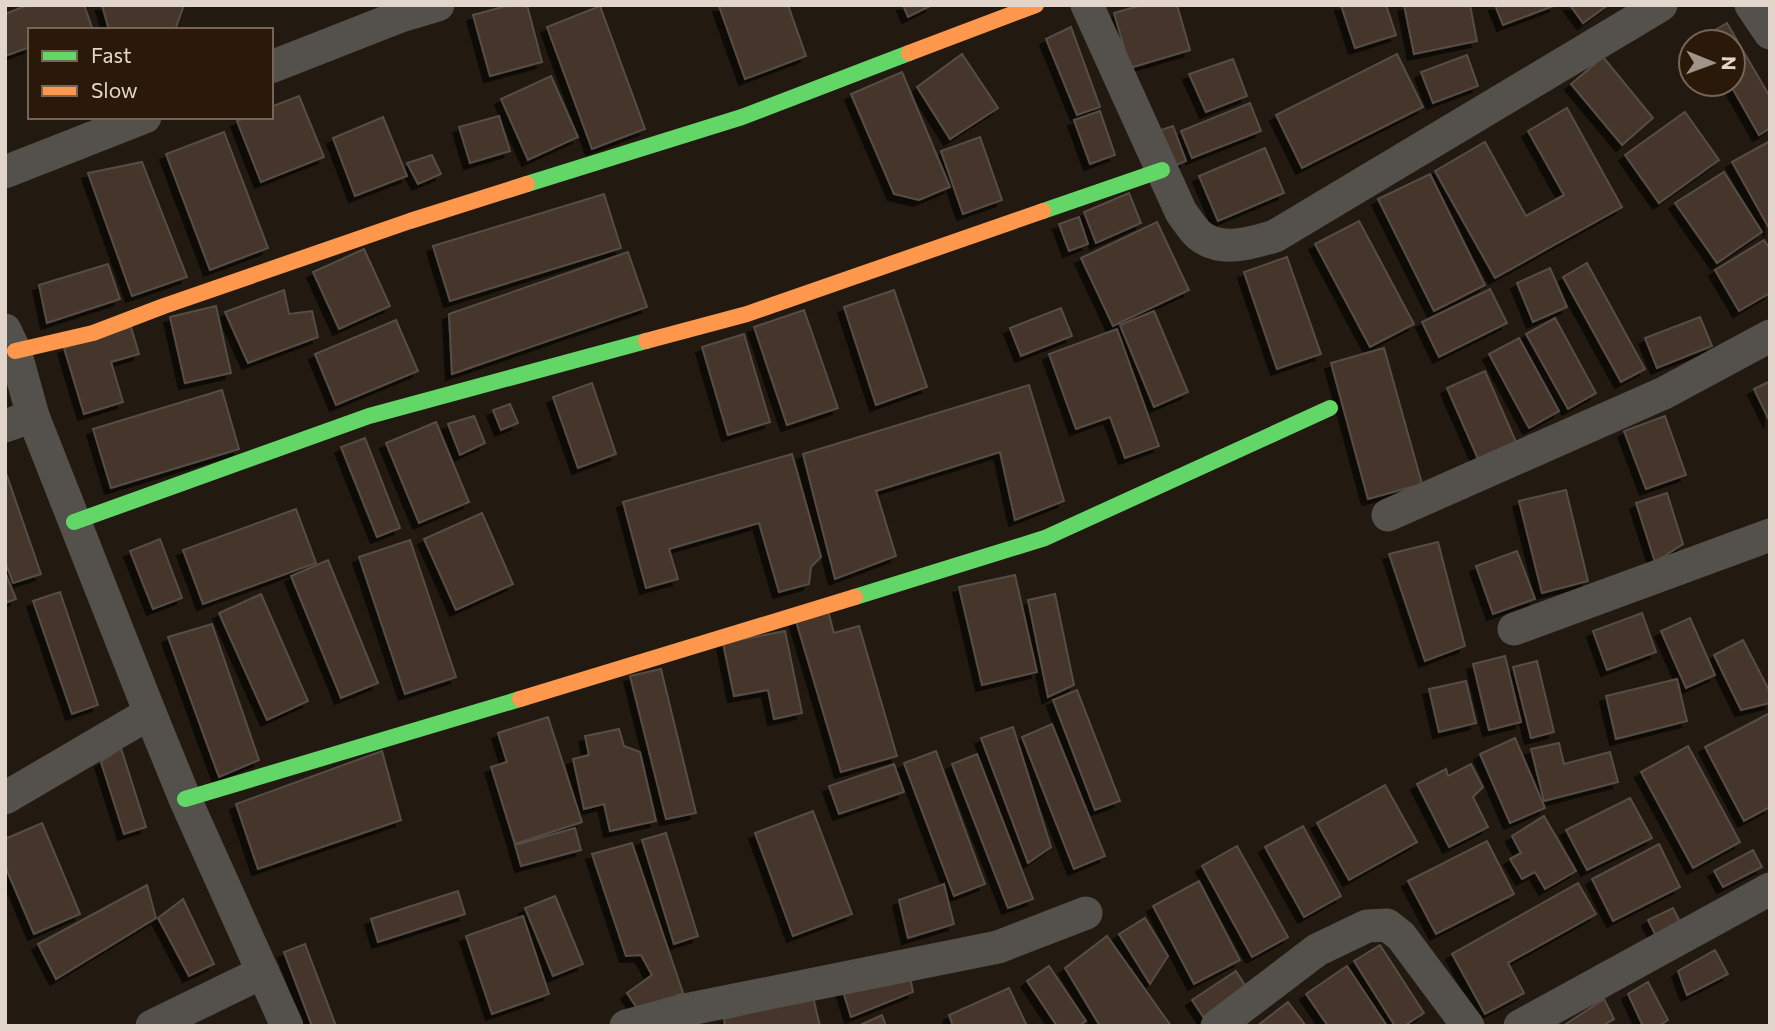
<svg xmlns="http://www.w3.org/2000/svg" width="1775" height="1031" viewBox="0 0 1775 1031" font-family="Commissioner,sans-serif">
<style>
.building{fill:#44352b;stroke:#564d46;stroke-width:2;filter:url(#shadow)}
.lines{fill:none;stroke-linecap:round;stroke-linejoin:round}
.street{stroke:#54504c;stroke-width:33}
.fast{stroke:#63d668;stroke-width:16}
.slow{stroke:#ff974d;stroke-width:16}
</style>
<defs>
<filter id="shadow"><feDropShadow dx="-6" dy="6" stdDeviation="0" flood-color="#0009"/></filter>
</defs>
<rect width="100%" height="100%" fill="#221910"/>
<!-- building -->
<g class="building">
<polygon points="28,5 84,5 93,30 30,30 30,47 5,56 5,14"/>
<polygon points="102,5 184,5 175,30 109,30"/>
<polygon points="510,5 527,5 542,62 490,76 473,15"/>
<polygon points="788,5 806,56 745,79 719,6"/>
<polygon points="903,5 932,5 908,17"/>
<polygon points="1142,5 1177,5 1190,50 1130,68 1114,13"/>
<polygon points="1341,5 1386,5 1396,35 1355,48"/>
<polygon points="1404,5 1470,5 1477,41 1414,54"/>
<polygon points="1495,5 1556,5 1503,25"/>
<polygon points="1570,5 1608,5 1583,23"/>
<polygon points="600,6 645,129 592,149 547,27"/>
<polygon points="1727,23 1770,97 1770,128 1759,135 1730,84 1733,84 1733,42 1706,42 1703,37"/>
<polygon points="1071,27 1100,107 1077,115 1046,39"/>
<polygon points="962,54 998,108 950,139 917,87"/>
<polygon points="1397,54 1423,107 1302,168 1276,115"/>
<polygon points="1467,55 1478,86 1433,103 1421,72"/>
<polygon points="1603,57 1653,118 1622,145 1571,84"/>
<polygon points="1233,59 1247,96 1206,112 1189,74"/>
<polygon points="902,72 950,187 919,200 894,194 851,94"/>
<polygon points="551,76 578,137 528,160 501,99"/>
<polygon points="299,96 324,157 261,182 237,121 247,117 271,117 271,107"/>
<polygon points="1250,103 1261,131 1192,158 1181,131"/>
<polygon points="1567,108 1622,207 1495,278 1435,171 1485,142 1526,216 1564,195 1528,131"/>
<polygon points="1100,111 1115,155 1090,164 1074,120"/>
<polygon points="1685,112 1719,160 1659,203 1625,155"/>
<polygon points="499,116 510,151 470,163 459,127"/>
<polygon points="383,117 407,176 355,196 333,138"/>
<polygon points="1173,126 1186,161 1169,168 1155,132"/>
<polygon points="224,132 268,248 210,270 166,154"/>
<polygon points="980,137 1002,200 963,214 941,151"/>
<polygon points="1770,141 1770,230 1732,162"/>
<polygon points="1265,148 1284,193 1218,221 1199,176"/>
<polygon points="432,155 441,174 418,184 407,163"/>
<polygon points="142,162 187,277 132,296 88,173"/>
<polygon points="1724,172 1762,232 1717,263 1675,203"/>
<polygon points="1430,174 1485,285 1434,311 1378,199"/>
<polygon points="1129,193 1141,223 1096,243 1084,212"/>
<polygon points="604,194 621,248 450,301 433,246"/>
<polygon points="1079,217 1088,244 1069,251 1059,224"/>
<polygon points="1359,221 1414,324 1370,347 1315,244"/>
<polygon points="1157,222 1189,290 1113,326 1081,258"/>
<polygon points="1764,240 1770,249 1770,293 1739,311 1715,270"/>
<polygon points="364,249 390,306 339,329 313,272"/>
<polygon points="628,252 647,307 452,374 449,314"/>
<polygon points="1287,257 1321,354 1277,369 1244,272"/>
<polygon points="1587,263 1645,369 1621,382 1563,277"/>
<polygon points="108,264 120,299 47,323 39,285"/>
<polygon points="1550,268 1567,307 1533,322 1517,283"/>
<polygon points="1490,289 1507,323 1439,357 1422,322"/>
<polygon points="284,290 289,314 312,311 318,337 248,363 225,312"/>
<polygon points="894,290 927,387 876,405 844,307"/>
<polygon points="216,306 231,373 185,383 170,317"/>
<polygon points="1061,308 1072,336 1021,356 1010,328"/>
<polygon points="804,310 838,408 787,425 754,327"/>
<polygon points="1154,311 1188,392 1154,407 1120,325"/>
<polygon points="1700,317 1712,346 1657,368 1645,338"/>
<polygon points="1555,318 1596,393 1568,409 1526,334"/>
<polygon points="396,320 418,371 336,405 315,354"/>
<polygon points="131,327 139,354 111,362 123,402 84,414 64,348"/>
<polygon points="1117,329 1159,446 1125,458 1110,417 1076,429 1049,354"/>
<polygon points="744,334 770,422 728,435 702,347"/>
<polygon points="1519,338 1559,411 1529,428 1489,354"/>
<polygon points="1384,348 1422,484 1368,499 1331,363"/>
<polygon points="1485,371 1516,442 1478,459 1447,388"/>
<polygon points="1770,381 1770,422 1754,389"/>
<polygon points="592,383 616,454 578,468 553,397"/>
<polygon points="1029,385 1064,501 1015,520 1000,452 876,491 896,556 835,579 803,454"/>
<polygon points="222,390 239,449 111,488 93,429"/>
<polygon points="510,404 518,423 501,430 493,410"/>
<polygon points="474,416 485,443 460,455 448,424"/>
<polygon points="1665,416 1686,475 1646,489 1624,431"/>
<polygon points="436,422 469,502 419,523 386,443"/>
<polygon points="365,438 400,528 377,537 341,447"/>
<polygon points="792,454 821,557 811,567 809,584 779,592 759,523 669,549 678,579 646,588 623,502"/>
<polygon points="5,470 41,574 13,583 5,561"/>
<polygon points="1566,490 1588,581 1542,593 1519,501"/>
<polygon points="1667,493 1683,544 1655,562 1636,503"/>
<polygon points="296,509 316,563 203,604 183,550"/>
<polygon points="482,513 513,584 456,610 424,539"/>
<polygon points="160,539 182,598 153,609 130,551"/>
<polygon points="410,540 456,677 405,694 359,557"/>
<polygon points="1438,542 1465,646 1425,661 1389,554"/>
<polygon points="1517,551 1535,599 1493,614 1476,566"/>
<polygon points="328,560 378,683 341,698 291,576"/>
<polygon points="5,572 16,599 5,603"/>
<polygon points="1015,575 1037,672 982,685 959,587"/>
<polygon points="60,592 98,705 72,714 33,601"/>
<polygon points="261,594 308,701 267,720 219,613"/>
<polygon points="1055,594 1074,685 1048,697 1028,600"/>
<polygon points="828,611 834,633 859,626 897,756 841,772 796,621"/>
<polygon points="1642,613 1656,652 1607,670 1593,631"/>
<polygon points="1690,618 1715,675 1686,688 1661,631"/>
<polygon points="212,624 259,760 219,777 168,637"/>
<polygon points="785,631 802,713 774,719 768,690 734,696 723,643"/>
<polygon points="1743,640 1770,692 1770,703 1741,710 1714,655"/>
<polygon points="1505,656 1521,722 1489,730 1473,664"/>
<polygon points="1537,661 1554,732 1531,738 1513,667"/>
<polygon points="661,669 696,813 666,819 630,676"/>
<polygon points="1677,679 1687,721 1616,739 1606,696"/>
<polygon points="1466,681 1476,723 1439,732 1429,689"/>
<polygon points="1077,690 1120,801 1095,810 1053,700"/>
<polygon points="1770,713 1770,807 1744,821 1705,747"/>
<polygon points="548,717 582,822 515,844 491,767 507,762 498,733"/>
<polygon points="1052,724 1105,856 1074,869 1022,737"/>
<polygon points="1013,727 1051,847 1028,863 981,738"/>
<polygon points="619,729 624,746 640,752 656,821 610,831 604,804 584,809 573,759 589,755 585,736"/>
<polygon points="1515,738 1545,808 1510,823 1480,754"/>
<polygon points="1559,743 1564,764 1610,752 1618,782 1544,801 1531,749"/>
<polygon points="1688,746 1740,842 1693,868 1641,772"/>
<polygon points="121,748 146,827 124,834 101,762"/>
<polygon points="382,751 401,820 258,869 236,804"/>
<polygon points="936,751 985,884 954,896 904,763"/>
<polygon points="977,754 1033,899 1008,908 952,764"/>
<polygon points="894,764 904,792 839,814 829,786"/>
<polygon points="1471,764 1483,787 1473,797 1488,827 1449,847 1417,784 1446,769 1448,776"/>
<polygon points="1385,785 1417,842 1349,880 1317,823"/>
<polygon points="1630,798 1652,838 1587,870 1566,830"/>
<polygon points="813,811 852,914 793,936 755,833"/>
<polygon points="1544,816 1576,871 1545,889 1535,872 1522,879 1510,859 1521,853 1512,836"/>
<polygon points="42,823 80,914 34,934 5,866 5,839"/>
<polygon points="1303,826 1341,896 1304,917 1265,847"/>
<polygon points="575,828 581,850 521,866 515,845"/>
<polygon points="666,833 698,936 674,944 642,840"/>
<polygon points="1487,841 1514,894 1436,934 1408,881"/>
<polygon points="632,843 683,993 639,1011 627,993 652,975 641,955 626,956 592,854"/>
<polygon points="1659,844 1680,887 1613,921 1592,879"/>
<polygon points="1237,846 1288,937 1252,957 1202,866"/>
<polygon points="1753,850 1762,867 1723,887 1714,871"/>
<polygon points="1199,881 1240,960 1194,984 1153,906"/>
<polygon points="1578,883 1596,914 1508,963 1524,993 1485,1014 1452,954"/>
<polygon points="944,884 954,924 908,938 899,900"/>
<polygon points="147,885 156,918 56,979 38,944"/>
<polygon points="458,891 465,914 378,942 371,919"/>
<polygon points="555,896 583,964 553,976 525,908"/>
<polygon points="183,899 214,964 189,976 158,918"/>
<polygon points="1673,908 1683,928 1658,940 1648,920"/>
<polygon points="523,916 549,994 492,1014 466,936"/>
<polygon points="1145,918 1168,956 1150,984 1119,934"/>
<polygon points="1107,936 1171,1026 1100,1026 1065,968"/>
<polygon points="305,944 336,1026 312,1026 284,952"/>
<polygon points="1380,945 1424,1013 1404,1026 1395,1026 1354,961"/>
<polygon points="1715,950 1728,974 1687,995 1678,971"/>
<polygon points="1049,966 1086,1021 1079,1026 1057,1026 1027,981"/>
<polygon points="1347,966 1387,1026 1328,1026 1306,994"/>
<polygon points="909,971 913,992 851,1017 842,988"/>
<polygon points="1236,971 1248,990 1204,1018 1192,1000"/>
<polygon points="1648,982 1668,1020 1659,1026 1643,1026 1628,994"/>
<polygon points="1009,988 1027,1026 953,1026 949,1015"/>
<polygon points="813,997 820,1026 725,1026 724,1019"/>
<polygon points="1604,999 1614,1019 1602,1026 1563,1026"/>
<polygon points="1288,1002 1306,1026 1257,1026"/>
<polygon points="882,1015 886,1026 858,1026"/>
</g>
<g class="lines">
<!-- street -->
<g class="street">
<path d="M 1087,5 L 1181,212 C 1187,220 1192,229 1199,235 C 1220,253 1252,243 1275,236 L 1661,5"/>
<polyline points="1751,5 1770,33"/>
<polyline points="271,67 401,16 438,5"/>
<polyline points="5,172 145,117"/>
<polyline points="5,330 15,351 33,416 150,713 185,799 287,1026"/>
<polyline points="5,426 33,416"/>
<polyline points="1388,515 1664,393 1770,336"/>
<polyline points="1514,629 1770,535"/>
<polyline points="5,798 150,713"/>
<polyline points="152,1026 263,972"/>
<polyline points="626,1026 685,1010 998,947 1086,913"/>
<polyline points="1217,1026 1317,950 1367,926 1387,925 1401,936 1468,1026"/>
<polyline points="1520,1026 1770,889"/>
</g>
<!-- fast -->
<g class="fast">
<polyline points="527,184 742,117 909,53"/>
<polyline points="1043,211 1162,170"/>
<polyline points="74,522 369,416 646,341"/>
<polyline points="855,597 1045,538 1330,408"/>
<polyline points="185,799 520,699"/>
</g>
<!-- slow -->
<g class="slow">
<polyline points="909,53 1036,5"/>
<polyline points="646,341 747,314 1043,211"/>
<polyline points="15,351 93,333 164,306 410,221 527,184"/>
<polyline points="520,699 855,597"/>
</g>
</g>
<!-- border -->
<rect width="1775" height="1031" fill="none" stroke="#e2d6cc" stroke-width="14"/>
<!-- legend -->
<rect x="28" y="28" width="245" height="91" fill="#2a1908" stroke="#746556" stroke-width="2"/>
<rect x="42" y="51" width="35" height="10" fill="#63d668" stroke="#746556" stroke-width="2"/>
<text x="91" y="63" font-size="21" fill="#e2d6cc">Fast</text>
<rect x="42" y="86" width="35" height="10" fill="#ff974d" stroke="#746556" stroke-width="2"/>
<text x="91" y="98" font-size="21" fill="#e2d6cc">Slow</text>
<!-- north arrow -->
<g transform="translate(1712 63) rotate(91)"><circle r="33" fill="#2a1908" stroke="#746556" stroke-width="2"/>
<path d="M0-5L12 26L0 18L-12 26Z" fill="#9f948a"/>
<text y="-10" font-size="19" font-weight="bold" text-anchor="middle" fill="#e2d6cc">N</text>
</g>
</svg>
